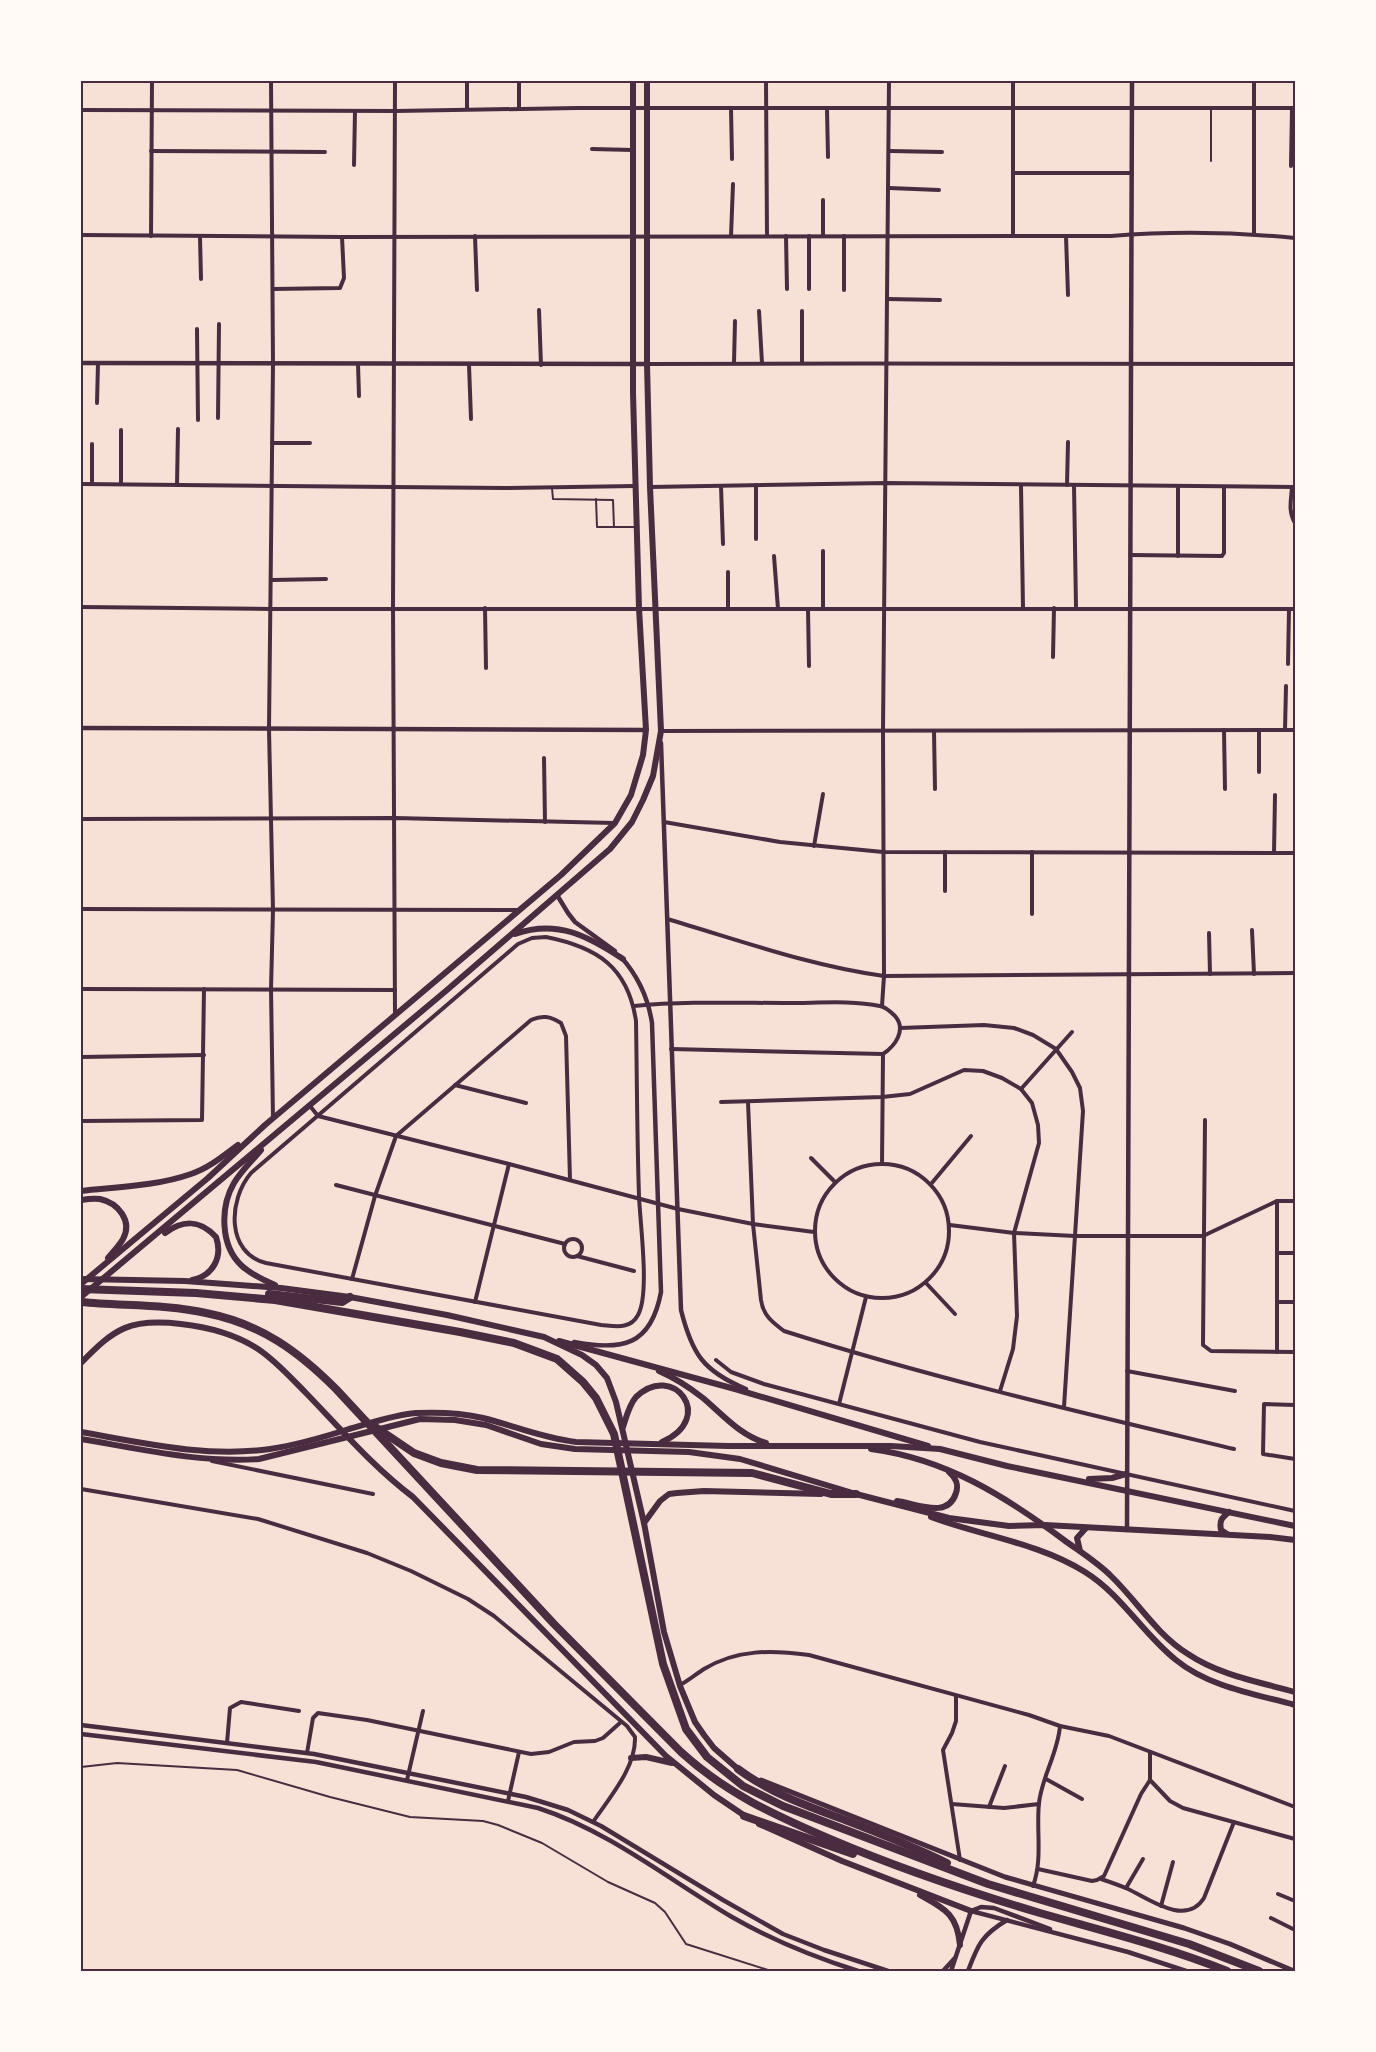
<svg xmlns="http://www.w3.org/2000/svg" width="1376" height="2052" viewBox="0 0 1376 2052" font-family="Roboto,sans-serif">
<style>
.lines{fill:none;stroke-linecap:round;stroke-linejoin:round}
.service{stroke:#4a2c40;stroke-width:2}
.minor{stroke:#4a2c40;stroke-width:4}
.tertiary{stroke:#4a2c40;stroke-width:4.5}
.secondary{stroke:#4a2c40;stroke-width:5}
.primary{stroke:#4a2c40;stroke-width:6}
.motorway{stroke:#4a2c40;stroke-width:8}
.neatline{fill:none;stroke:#4a2c40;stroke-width:2}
</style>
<rect width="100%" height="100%" fill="#f7e1d7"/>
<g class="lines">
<!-- service -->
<g class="service">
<polyline points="1211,108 1211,161"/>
<polyline points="552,488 553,499 613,500 614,527"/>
<polyline points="596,499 597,527 635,527"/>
<polyline points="81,1767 117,1763 237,1770 330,1797 410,1817 483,1821 498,1825 542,1843 608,1882 655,1903 665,1912 686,1944 771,1971"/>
</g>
<!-- minor -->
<g class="minor">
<polyline points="271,81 273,364 269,729 273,910 271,989 273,1118"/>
<polyline points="467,81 467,108"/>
<polyline points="519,81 519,108"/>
<polyline points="766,81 767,236"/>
<polyline points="1013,81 1013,235"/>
<polyline points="1254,81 1254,234"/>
<polyline points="731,108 732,159"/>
<polyline points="827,109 828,157"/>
<polyline points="81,110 396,111 577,108 1295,108"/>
<polyline points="592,149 633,150"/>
<polyline points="151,151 325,152"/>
<polyline points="890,151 942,152"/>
<polyline points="354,165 355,111"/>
<polyline points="1291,166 1292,108"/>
<polyline points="1013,173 1132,173"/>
<polyline points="889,188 939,190"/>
<polyline points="823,200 823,236"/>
<path d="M 81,235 L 342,237 L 1111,236 C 1172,231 1234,232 1295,238"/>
<polyline points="151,236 152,81"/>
<polyline points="475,236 477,290"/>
<polyline points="731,236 733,184"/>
<polyline points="786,236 787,289"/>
<polyline points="844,236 844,290"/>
<polyline points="1066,236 1068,295"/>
<polyline points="200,237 201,279"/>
<polyline points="273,289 340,288 344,278 342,237"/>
<polyline points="809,289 809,236"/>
<polyline points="888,299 940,300"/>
<polyline points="539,310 541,365"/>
<polyline points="759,311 762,363"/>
<polyline points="802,311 802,363"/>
<polyline points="197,329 198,420"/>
<polyline points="734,363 735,321"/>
<polyline points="358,364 359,396"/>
<path d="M 647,364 C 863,363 1079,364 1295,364"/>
<polyline points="469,365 471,419"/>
<polyline points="97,403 98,363"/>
<polyline points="218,418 219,324"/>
<polyline points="272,443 310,443"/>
<polyline points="92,444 92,484"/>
<polyline points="81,484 504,488 635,486"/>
<polyline points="121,484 121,430"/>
<polyline points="177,485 178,429"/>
<polyline points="756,485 756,539"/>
<polyline points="1021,485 1023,608"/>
<polyline points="1067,485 1068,442"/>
<polyline points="1074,485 1076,607"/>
<polyline points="721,486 723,544"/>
<polyline points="1178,486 1178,556"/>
<polyline points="650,487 886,483 1295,487"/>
<path d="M 1292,487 C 1291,501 1288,511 1295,523"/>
<polyline points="1130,555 1222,556 1224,553 1224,487"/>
<polyline points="774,556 778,609"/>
<polyline points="728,572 728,609"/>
<polyline points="272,580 326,579"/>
<polyline points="81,607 272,609 1295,609"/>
<polyline points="485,608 486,668"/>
<polyline points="808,609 809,666"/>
<polyline points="823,609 823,551"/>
<polyline points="1053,657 1054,608"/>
<polyline points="1288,664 1289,609"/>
<polyline points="1224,730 1225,789"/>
<polyline points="1259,730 1259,772"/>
<polyline points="1285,730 1286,686"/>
<polyline points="661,731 1295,730"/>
<polyline points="934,731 935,789"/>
<polyline points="544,758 545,822"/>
<polyline points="81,819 395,818 614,823"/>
<polyline points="664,822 780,842 883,852 1295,853"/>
<polyline points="814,846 823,794"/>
<polyline points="945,852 945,891"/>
<polyline points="1274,853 1275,795"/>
<polyline points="81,909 518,910"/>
<polyline points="1032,914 1032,852"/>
<path d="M 667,919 C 739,940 810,966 884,976 L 1295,973"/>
<polyline points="1252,930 1254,974"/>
<polyline points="1209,933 1210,974"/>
<path d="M 546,937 C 597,947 628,967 636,1021 C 637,1079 637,1138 639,1196 C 640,1223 650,1294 638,1315 C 630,1330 615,1326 601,1325 L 266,1263 C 226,1253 228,1200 251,1173 L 518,944 L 532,938 Z"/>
<polyline points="81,989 395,990"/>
<path d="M 634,1006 C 685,1001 737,1003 789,1003 C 818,1003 852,1000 880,1006 C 886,1007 891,1012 895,1016 C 907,1030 895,1046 883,1054 L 671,1049"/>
<polyline points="882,1006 884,976 883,731 889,81"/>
<polyline points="395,1015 393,608 395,81"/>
<polyline points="900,1028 984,1025 1014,1028 1033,1035 1056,1049 1072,1072 1080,1088 1083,1111 1064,1407"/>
<polyline points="81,1057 204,1055"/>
<polyline points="455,1085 526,1103"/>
<polyline points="1021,1089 1072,1032"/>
<polyline points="721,1102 882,1097 910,1094 964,1070 983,1071 1002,1078 1021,1089 1032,1103 1038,1125 1039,1143 1014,1233 1017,1316 1013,1349 1000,1391"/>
<path d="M 748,1102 L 753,1224 L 761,1300 C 763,1315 772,1322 784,1331 C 932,1378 1083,1413 1234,1449"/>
<polyline points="310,1106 318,1116 509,1164 678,1209 753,1224 814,1232"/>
<polyline points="1205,1120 1203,1345 1211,1351 1295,1352"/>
<polyline points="81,1121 202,1120 204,989"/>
<polyline points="811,1158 835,1182"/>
<circle cx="882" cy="1231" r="67"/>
<polyline points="882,1164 883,1054"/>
<polyline points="931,1184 971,1136"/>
<polyline points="336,1185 565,1244"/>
<polyline points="950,1225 1014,1233 1075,1236 1203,1236 1277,1201 1295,1201"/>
<circle cx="573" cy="1248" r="9"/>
<polyline points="1277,1253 1295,1253"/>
<polyline points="577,1256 634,1271"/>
<path d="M 352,1279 L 375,1196 L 396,1136 L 531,1020 C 542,1015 550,1016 561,1023 L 566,1036 L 570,1180"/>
<polyline points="926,1283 955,1314"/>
<polyline points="475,1302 509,1164"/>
<polyline points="1277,1302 1295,1302"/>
<polyline points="1277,1352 1277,1201"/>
<polyline points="716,1360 731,1372 764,1384 980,1442 1295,1511"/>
<polyline points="1127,1371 1235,1391"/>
<polyline points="839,1404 866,1297"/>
<polyline points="1295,1405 1264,1404 1263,1454 1295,1459"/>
<polyline points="212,1461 373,1494"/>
<path d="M 81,1489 L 258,1519 L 367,1553 L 411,1571 L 468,1599 L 494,1616 L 627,1726 L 635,1737 C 636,1768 609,1798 593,1822"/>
<path d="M 680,1685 C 689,1680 696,1674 704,1669 C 737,1649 772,1650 809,1655 L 1029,1715 L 1060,1726 L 1109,1736 L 1295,1807"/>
<polyline points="956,1696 956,1721 952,1733 943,1750 960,1860"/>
<polyline points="227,1743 230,1708 241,1702 299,1711"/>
<polyline points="307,1753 313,1718 318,1713 367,1720 531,1754 549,1752 574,1742 595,1741 603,1738 621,1722"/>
<polyline points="1046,1779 1082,1799"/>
<polyline points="407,1780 423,1711"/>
<polyline points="1150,1780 1170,1801 1183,1808 1295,1839"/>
<polyline points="508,1801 519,1752"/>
<polyline points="952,1804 1004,1808 1039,1804"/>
<polyline points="989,1807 1005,1766"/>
<polyline points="1038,1869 1092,1881 1097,1880 1104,1876 1141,1794 1150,1780 1150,1752"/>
<path d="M 1101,1879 C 1110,1882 1119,1885 1128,1889 C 1149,1899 1186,1927 1204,1898 L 1234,1822"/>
<path d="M 1033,1886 C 1043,1859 1036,1830 1039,1803 C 1042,1776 1058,1753 1060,1726"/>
<polyline points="1126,1888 1143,1859"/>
<polyline points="1278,1894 1295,1901"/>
<polyline points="1161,1906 1173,1862"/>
<polyline points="1271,1918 1295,1930"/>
</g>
<!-- tertiary -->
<g class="tertiary">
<polyline points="81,363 647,364"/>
<polyline points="81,728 646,730"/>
<path d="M 661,743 L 681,1310 C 692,1354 703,1371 746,1389"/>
<polyline points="557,895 568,913 575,922 615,951"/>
<path d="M 574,1342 C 622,1351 651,1346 661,1292 L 652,1023 C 648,997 638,976 621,957"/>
<polyline points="1127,1530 1132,81"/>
<polyline points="81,1725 314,1754 526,1797 568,1810 601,1826 723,1900 783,1934 824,1950 888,1971"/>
<path d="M 81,1734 L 316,1762 L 538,1808 C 609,1831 668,1879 732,1917 C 772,1940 814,1957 858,1971"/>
<polyline points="971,1911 1128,1952 1186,1971"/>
<polyline points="943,1971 954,1959"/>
<polyline points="951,1971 971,1911 981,1907 994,1908 1050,1929"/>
<path d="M 968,1971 C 978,1944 982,1935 1007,1920"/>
</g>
<!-- secondary -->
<polyline class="secondary" points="761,1780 1005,1877 1184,1928 1230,1944 1294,1971"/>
<!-- primary -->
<g class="primary">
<path d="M 515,934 C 557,919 588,936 623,959"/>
<path d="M 261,1150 C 252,1161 241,1171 234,1183 C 220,1207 220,1246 242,1266 C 251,1274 263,1280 275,1285"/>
<path d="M 81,1191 C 117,1187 157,1186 191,1174 C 209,1168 223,1156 238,1145"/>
<path d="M 81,1200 C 87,1199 94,1198 100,1199 C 118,1203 133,1221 123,1239 C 119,1246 113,1252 108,1258"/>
<path d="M 165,1233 C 184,1219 200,1220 216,1237 C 223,1257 213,1276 192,1280"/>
<polyline points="81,1279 185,1281 281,1288 350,1297 447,1315 544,1337 582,1355 596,1365 607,1378 616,1402 644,1523 664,1632 680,1686 695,1722 704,1735 714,1748 738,1769"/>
<polyline points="81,1284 208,1178 265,1125 561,875 615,823 631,795 643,755 646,730 639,608 633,393 633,81"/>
<polyline points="81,1297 447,990 610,849 632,822 643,800 653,776 661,731 650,487 647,364 647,81"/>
<polyline points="559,1341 735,1389 928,1446"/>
<path d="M 81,1363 C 115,1328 130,1318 181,1324 C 208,1327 235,1334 258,1349 C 276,1361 290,1377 305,1392 C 340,1428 373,1467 413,1497 L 666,1756 L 714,1795 L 748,1818"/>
<path d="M 659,1371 C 675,1378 689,1387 703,1398 C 723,1415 741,1436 766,1443"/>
<path d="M 623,1427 C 626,1418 629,1405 636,1397 C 673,1361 717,1418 662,1442"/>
<path d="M 81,1432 C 143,1443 207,1458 270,1449 C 297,1445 324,1437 349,1429 C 371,1423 393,1415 416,1413 C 438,1412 462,1413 483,1418 C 515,1426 542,1438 576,1442 L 728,1446 L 891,1446 L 940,1449 L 1007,1466 L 1295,1526"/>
<path d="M 81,1439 C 140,1449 199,1463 259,1459 L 420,1419 L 455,1420 L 486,1425 L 541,1444 L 575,1449 L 689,1452 L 740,1459 L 856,1494 L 949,1518 L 1009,1526 L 1045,1525 L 1270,1537 L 1295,1540"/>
<path d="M 871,1449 C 946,1459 1005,1496 1064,1540 C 1079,1551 1097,1562 1111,1576 C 1138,1602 1156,1634 1188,1654 C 1219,1675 1259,1682 1295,1692"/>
<polyline points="1089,1479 1112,1478 1126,1474"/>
<path d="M 897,1501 C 918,1504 948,1519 956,1493 C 959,1484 956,1478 949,1472"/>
<path d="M 931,1517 C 982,1536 1039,1543 1085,1572 C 1122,1595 1143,1634 1176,1660 C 1209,1687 1255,1694 1295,1705"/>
<polyline points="644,1523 660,1501 669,1494 677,1493 704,1491 821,1494"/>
<path d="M 1227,1534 L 1221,1530 C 1219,1520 1222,1518 1229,1512"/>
<polyline points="1080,1551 1077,1538 1086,1528"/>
<polyline points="631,1758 646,1757 672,1763"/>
<polyline points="759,1824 842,1861 971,1911"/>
<path d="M 920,1895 C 945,1909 957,1914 960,1945"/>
</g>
<!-- motorway -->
<g class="motorway">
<polyline points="81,1289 196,1293 275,1300 460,1332 514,1343 557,1359 583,1382 596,1398 614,1434 663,1664 686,1729 707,1757 743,1786 783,1806 988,1884 1189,1944 1259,1971"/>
<polyline points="269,1294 342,1302 350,1297"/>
<path d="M 81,1302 C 121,1306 167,1304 206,1313 C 261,1324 298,1351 336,1389 L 554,1624 L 681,1752 C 726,1793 774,1815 830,1839 C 898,1868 969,1892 1040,1913 C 1103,1931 1167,1947 1227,1971"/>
<polyline points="374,1426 414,1453 441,1463 477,1470 752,1473 831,1494 856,1494"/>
<path d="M 738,1769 C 770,1793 807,1806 845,1820 C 879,1833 914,1847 947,1863"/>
<polyline points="744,1816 853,1854"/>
</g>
</g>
<!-- border -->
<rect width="1376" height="2052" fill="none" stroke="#fffaf5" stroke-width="165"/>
<rect x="82" y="82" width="1212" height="1888" class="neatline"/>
</svg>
